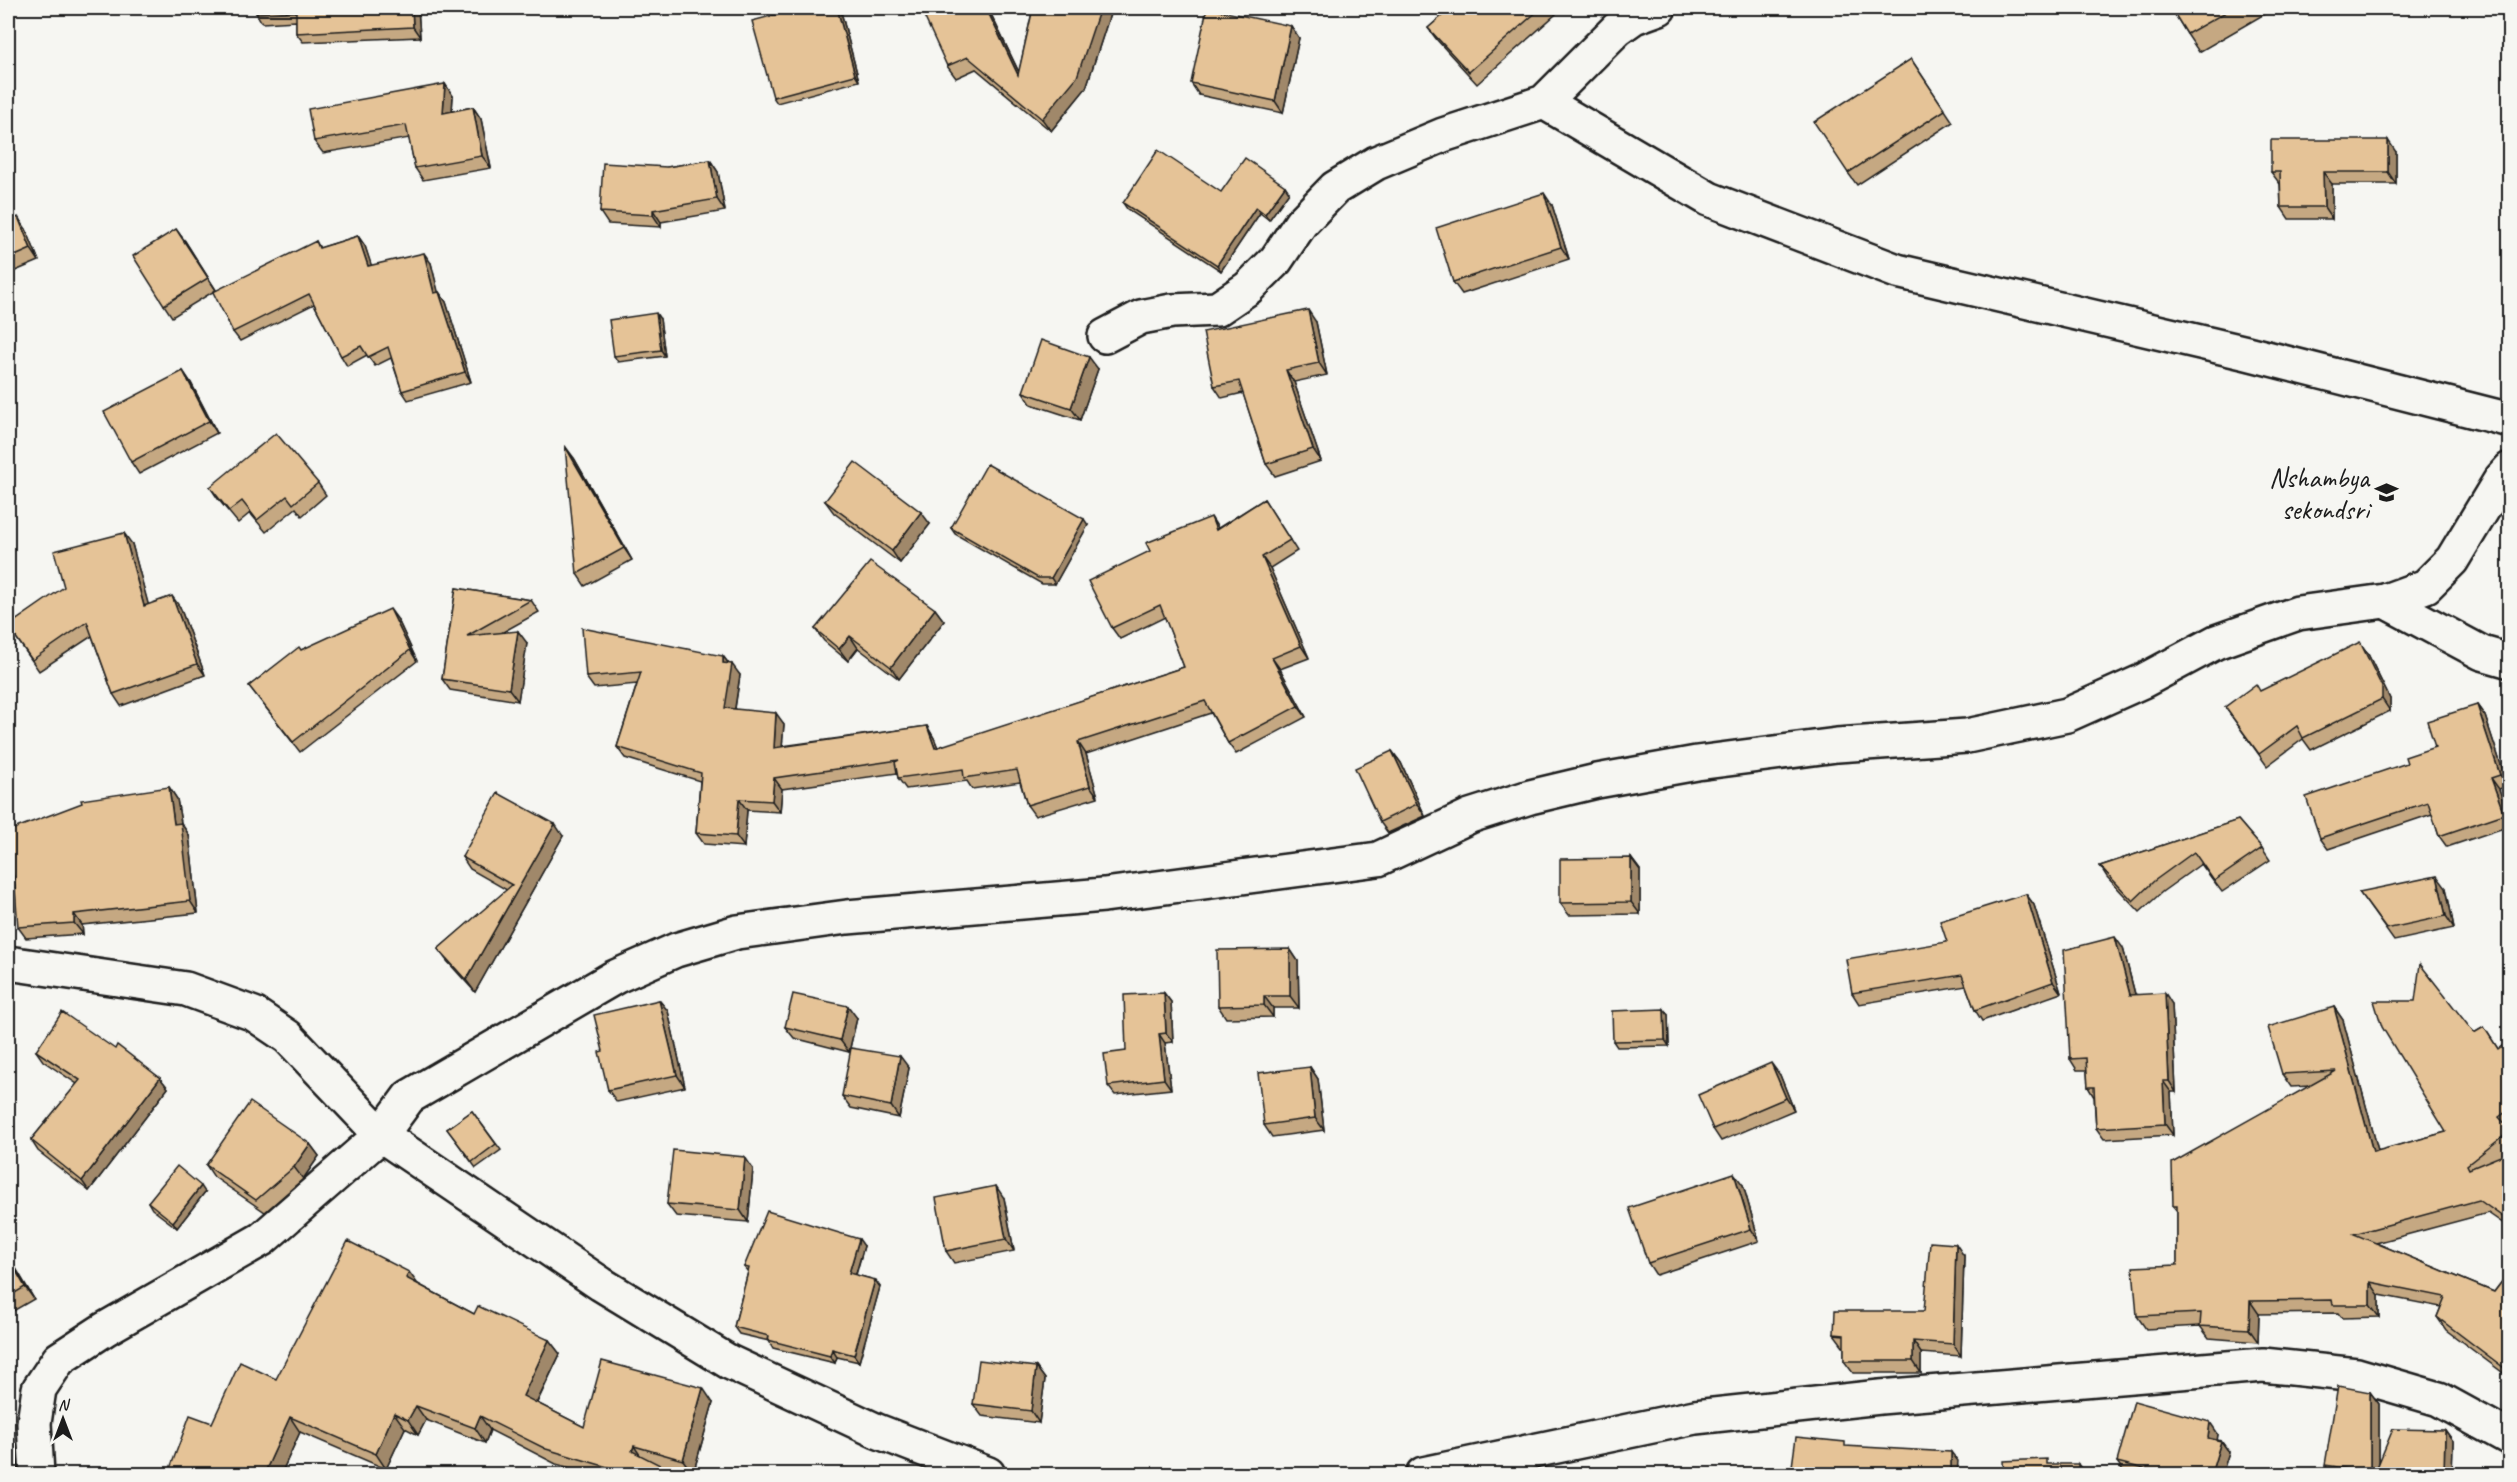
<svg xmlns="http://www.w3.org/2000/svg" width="2517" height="1482" viewBox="0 0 2517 1482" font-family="Caveat,sans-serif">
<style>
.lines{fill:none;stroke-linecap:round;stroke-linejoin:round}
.street-casing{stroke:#1c1c1c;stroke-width:38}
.street{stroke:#f6f6f2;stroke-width:33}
.wall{fill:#c5a882;stroke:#1c1c1c;stroke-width:1.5}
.shaded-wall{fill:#a0886a;stroke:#1c1c1c;stroke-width:1.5}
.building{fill:#e5c397;stroke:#1c1c1c;stroke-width:1.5}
.labels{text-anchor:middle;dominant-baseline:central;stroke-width:5;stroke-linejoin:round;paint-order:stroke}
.poi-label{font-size:28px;fill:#1c1c1c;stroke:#f6f6f2;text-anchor:end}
</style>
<rect width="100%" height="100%" fill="#f6f6f2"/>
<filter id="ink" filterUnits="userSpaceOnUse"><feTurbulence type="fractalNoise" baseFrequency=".0167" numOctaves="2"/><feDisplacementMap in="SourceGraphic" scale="12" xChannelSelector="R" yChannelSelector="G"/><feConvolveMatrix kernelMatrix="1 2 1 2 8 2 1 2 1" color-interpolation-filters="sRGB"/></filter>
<g filter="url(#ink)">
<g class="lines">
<defs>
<g id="street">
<polyline points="1544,102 1709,199 1897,271 2247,353 2510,420"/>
<polyline points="1105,336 1141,317 1172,311 1217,309 1248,288 1276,260 1301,223 1335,188 1376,163 1443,135 1544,102 1617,29 1634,17 1659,8"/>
<polyline points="2385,601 2482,653 2510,661"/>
<polyline points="8,963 186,989 254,1014 288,1037 381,1135 601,1284 729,1362 877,1431 988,1474"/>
<polyline points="37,1474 34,1423 39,1389 59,1359 105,1329 262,1239 381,1135 409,1097 615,977 676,950 737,932 847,917 1104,895 1378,859 1470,816 1530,797 1597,781 1697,763 1837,745 1967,736 2067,715 2143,681 2216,642 2298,613 2385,601 2426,586 2452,560 2501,479 2510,469"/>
<polyline points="1423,1474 1695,1417 1880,1397 2263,1365 2357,1375 2439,1399 2510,1438"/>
</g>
</defs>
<!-- street casing -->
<use href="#street" class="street-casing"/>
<!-- street -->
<use href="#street" class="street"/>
</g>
<!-- wall -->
<g class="wall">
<polygon points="418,8 420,37 303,42 296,33 296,21 262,23 256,13"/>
<polygon points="840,8 859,81 777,103 773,97"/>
<polygon points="988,8 1019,72 1033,8 1112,8 1086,88 1051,131 976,69 956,78 947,66"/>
<polygon points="1451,8 1552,8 1556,14 1477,84 1437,40 1428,28"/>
<polygon points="2171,8 2275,8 2199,52 2187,34"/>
<polygon points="1291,26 1299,38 1283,113 1199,95 1191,83"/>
<polygon points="1911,59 1953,122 1857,185 1848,173"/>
<polygon points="445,84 453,96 452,111 473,107 481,119 491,168 423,180 415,168 409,138 323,153 314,141"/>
<polygon points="2396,152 2396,184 2332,184 2332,219 2289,219 2281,207 2280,184 2271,172"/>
<polygon points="710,160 718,172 725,211 661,222 661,227 608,224 600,212 667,167"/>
<polygon points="1285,186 1289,192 1269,220 1260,213 1221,271 1127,209 1123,203"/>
<polygon points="1552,205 1569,259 1462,294 1453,282"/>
<polygon points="8,223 26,229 39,261 8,274"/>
<polygon points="358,236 365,246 371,266 431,263 438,293 439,292 446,302 471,382 408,400 402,391 391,358 375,366 367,355 347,366 341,356 314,304 240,341 233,332 316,241 320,248"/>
<polygon points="185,241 216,290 172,317 164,305"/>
<polygon points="660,319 665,356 618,362 614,356"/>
<polygon points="1316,322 1327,375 1294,382 1321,461 1275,476 1266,464 1243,393 1222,398 1214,386"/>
<polygon points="1098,369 1080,420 1031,404 1023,392"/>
<polygon points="183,371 191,383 217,433 139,474 131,462"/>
<polygon points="574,458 632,560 585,586 577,574"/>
<polygon points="318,483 326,495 302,516 296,508 266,532 250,513 238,523 218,499 210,487"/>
<polygon points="1264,499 1297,551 1270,568 1309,658 1280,669 1306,717 1236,754 1228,743 1211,713 1086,754 1098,797 1035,816 1027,805 1020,782 972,789 967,781 906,789 898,778 897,773 782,789 780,812 747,810 744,847 704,844 696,833 700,781 625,758 617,747 637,684 594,688 586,677 723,656 729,664 740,675 735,709 784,724 782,746 927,726 934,738 938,748 1184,667 1165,617 1120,639 1112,628 1218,528"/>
<polygon points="825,501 930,524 900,563 834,513"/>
<polygon points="1088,525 1055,584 1042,584 955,534 951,528"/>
<polygon points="132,544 148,605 180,607 205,675 121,706 113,694 92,636 39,671 8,626"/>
<polygon points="456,588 531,600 539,612 503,632 527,643 518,701 450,690 442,679"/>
<polygon points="935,609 944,621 899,679 858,648 848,661 824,641 815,629"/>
<polygon points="398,620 417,661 300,752 249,686 301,650"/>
<polygon points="2368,654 2390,699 2390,711 2311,750 2303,739 2267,766 2225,707 2260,691"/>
<polygon points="2477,705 2485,716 2508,786 2499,789 2510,820 2510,826 2447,847 2439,836 2432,814 2328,849 2320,838 2407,763 2435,747"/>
<polygon points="1392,751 1401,763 1425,816 1388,833 1380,822"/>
<polygon points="169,787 177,799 181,823 189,835 198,913 82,925 83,934 26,938 18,927"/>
<polygon points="2238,820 2262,848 2270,860 2222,892 2201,864 2162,892 2140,912 2107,877 2100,866"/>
<polygon points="563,836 475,992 447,961 438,949 507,890 470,869 462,857"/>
<polygon points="1631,858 1640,870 1640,914 1569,915 1560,903"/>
<polygon points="2446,888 2454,928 2394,941 2359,892"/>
<polygon points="2026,894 2034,905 2061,993 1982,1021 1975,1010 1966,986 1859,1004 1852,993 1947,942"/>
<polygon points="2123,948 2135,994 2172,1004 2176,1092 2171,1092 2173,1135 2104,1139 2096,1128 2094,1097 2088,1087 2087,1070 2077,1070 2070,1059"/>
<polygon points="1290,949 1298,961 1299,1008 1273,1008 1273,1017 1226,1018 1218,1006"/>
<polygon points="1164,993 1171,1002 1173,1042 1165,1043 1171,1089 1115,1095 1108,1086 1126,1051"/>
<polygon points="659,1000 668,1011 685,1087 617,1102 608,1090 603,1051"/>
<polygon points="2334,1007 2343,1020 2378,1151 2446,1132 2474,1033 2484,1027 2498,1049 2510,1040 2510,1151 2508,1152 2510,1152 2510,1228 2488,1213 2376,1243 2494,1292 2510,1271 2510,1378 2446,1330 2437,1317 2441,1307 2379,1295 2379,1317 2342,1318 2338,1313 2259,1314 2258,1342 2209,1338 2200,1326 2146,1329 2137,1316 2177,1265 2177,1211 2173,1206 2310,1086 2291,1087 2282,1074"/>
<polygon points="1668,1015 1669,1046 1617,1047 1613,1041"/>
<polygon points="857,1018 849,1052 794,1038 785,1027"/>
<polygon points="115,1049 160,1078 168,1088 89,1191 38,1151 31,1140 77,1084 43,1061 36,1051"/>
<polygon points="1310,1067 1318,1079 1324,1130 1272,1137 1264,1125"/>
<polygon points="909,1068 899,1118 851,1108 842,1096"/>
<polygon points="1780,1075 1794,1110 1721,1141 1713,1129"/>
<polygon points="472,1111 501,1150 476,1168 447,1129"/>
<polygon points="310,1144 319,1156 303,1179 265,1212 214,1177 206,1165"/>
<polygon points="753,1169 748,1222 676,1216 667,1204"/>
<polygon points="1743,1185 1759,1241 1656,1275 1648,1263"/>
<polygon points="205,1192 177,1228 152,1209 148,1202"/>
<polygon points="1004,1198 1014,1251 954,1263 946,1251"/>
<polygon points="864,1246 856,1275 875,1280 880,1287 859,1362 837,1357 835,1363 773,1348 769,1341 739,1334 734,1327 748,1272 744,1267"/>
<polygon points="8,1256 34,1299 8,1314"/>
<polygon points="1964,1256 1961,1356 1921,1353 1921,1373 1853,1373 1844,1361 1844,1346 1843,1346 1834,1334 1924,1311"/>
<polygon points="418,1284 474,1314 549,1340 560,1354 537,1403 584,1427 713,1403 693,1474 661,1466 664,1467 669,1474 592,1474 556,1464 490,1430 485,1443 426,1420 418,1435 405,1428 386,1469 300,1432 281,1474 168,1474 212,1423"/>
<polygon points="1036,1367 1045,1379 1039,1423 982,1416 973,1404"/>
<polygon points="2370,1392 2379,1404 2379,1463 2445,1430 2453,1441 2452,1474 2332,1474 2325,1465"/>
<polygon points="2218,1434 2217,1440 2221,1441 2229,1452 2222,1474 2130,1474 2125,1473 2117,1462"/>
</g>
<!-- shaded-wall -->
<g class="shaded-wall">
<polygon points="412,8 418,8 420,37 413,27"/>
<polygon points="837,8 840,8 859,81 855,75"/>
<polygon points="986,8 988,8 1026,87 1018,75"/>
<polygon points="1100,8 1112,8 1086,88 1051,131 1042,119"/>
<polygon points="1291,26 1299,38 1283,113 1275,101"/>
<polygon points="445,84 453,96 451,125 443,113"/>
<polygon points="473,107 481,119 491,168 482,156"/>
<polygon points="2388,140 2396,152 2396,184 2388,172"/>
<polygon points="710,160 718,172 725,211 717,199"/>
<polygon points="2323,172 2332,184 2332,219 2324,207"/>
<polygon points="1285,186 1289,192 1269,220 1265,214"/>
<polygon points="1544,193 1552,205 1569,259 1561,247"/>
<polygon points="1256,207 1260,213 1221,271 1217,265"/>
<polygon points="653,210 661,222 661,227 653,215"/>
<polygon points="18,217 26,229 39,261 31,249"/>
<polygon points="176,229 185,241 216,290 208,278"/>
<polygon points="358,236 365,246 375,276 368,266"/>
<polygon points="424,253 431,263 441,303 434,293"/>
<polygon points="439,292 446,302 471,382 465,372"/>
<polygon points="1308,310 1316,322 1327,375 1319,363"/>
<polygon points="656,313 660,319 665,356 661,350"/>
<polygon points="1089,357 1098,369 1080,420 1071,408"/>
<polygon points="1286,370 1294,382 1321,461 1313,449"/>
<polygon points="183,371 191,383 217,433 209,421"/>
<polygon points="565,446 574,458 632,560 624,548"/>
<polygon points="921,512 930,524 900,563 892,551"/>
<polygon points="1211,517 1218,528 1216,530"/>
<polygon points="1084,519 1088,525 1055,584 1051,578"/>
<polygon points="124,533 132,544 152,618 144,606"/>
<polygon points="1262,557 1270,568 1309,658 1301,646"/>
<polygon points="172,596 180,607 205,675 197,664"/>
<polygon points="390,609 398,620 417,661 410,650"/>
<polygon points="935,609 944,621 899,679 891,667"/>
<polygon points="518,631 527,643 518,701 509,689"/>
<polygon points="850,636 858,648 848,661 839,649"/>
<polygon points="2360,642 2368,654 2390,699 2390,711 2382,699"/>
<polygon points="723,656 731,667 732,664 740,675 733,720 725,708"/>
<polygon points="1272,658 1280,669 1306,717 1298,706"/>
<polygon points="2477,705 2485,716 2508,786 2500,775"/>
<polygon points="776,713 784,724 781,759 774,748"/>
<polygon points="927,726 934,738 943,760 935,748"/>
<polygon points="1078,742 1086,754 1098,797 1090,786"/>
<polygon points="1392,751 1401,763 1425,816 1417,804"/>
<polygon points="774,778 782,789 780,812 772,801"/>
<polygon points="2491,778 2499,789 2510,820 2510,822 2504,814"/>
<polygon points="169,787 177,799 181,823 189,835 198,913 190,901 174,824"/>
<polygon points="739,799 747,810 744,847 736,836"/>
<polygon points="555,824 563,836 475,992 466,980"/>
<polygon points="1631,858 1640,870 1640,914 1631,902"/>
<polygon points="2437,876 2446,888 2454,928 2446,916"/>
<polygon points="2026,894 2034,905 2061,993 2053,982"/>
<polygon points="74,914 82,925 83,934 74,923"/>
<polygon points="2115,937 2123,948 2138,1006 2130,995"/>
<polygon points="1290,949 1298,961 1299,1008 1290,996"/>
<polygon points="1164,993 1171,1002 1173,1042 1166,1033"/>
<polygon points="2165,993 2172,1004 2176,1092 2169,1081"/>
<polygon points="1264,996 1273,1008 1273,1017 1264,1005"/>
<polygon points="659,1000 668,1011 685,1087 677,1075"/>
<polygon points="848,1006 857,1018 849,1052 840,1040"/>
<polygon points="2334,1007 2343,1020 2382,1165 2373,1152"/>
<polygon points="1664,1009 1668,1015 1669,1046 1665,1040"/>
<polygon points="1159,1034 1165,1043 1171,1089 1164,1079"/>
<polygon points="900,1056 909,1068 899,1118 891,1106"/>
<polygon points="1771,1063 1780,1075 1794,1110 1786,1098"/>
<polygon points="1310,1067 1318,1079 1324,1130 1315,1118"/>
<polygon points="160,1078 168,1088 89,1191 82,1181"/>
<polygon points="2163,1081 2171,1092 2173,1135 2165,1124"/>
<polygon points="310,1144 319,1156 303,1179 294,1167"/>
<polygon points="745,1157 753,1169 748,1222 740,1210"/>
<polygon points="1734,1173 1743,1185 1759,1241 1751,1229"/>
<polygon points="201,1186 205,1192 177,1228 173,1222"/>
<polygon points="996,1186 1004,1198 1014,1251 1006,1239"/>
<polygon points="859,1239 864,1246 854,1280 849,1273"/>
<polygon points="1956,1244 1964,1256 1961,1356 1953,1344"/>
<polygon points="8,1256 14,1265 34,1299 25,1287"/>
<polygon points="409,1272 420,1287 406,1278"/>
<polygon points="875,1280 880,1287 859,1362 854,1355"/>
<polygon points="2370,1282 2379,1295 2379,1317 2370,1305"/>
<polygon points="2250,1301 2259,1314 2258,1342 2249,1329"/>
<polygon points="549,1340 560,1354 533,1410 523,1396"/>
<polygon points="1913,1341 1921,1353 1921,1373 1913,1361"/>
<polygon points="832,1349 837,1357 835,1363 830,1356"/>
<polygon points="2508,1361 2510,1363 2510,1376 2503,1367"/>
<polygon points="1036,1367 1045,1379 1039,1423 1031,1411"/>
<polygon points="703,1388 713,1403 693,1474 683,1460"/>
<polygon points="2370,1392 2379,1404 2379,1471 2376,1470 2379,1474 2374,1474 2370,1469"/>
<polygon points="416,1406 426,1420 418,1435 408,1420"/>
<polygon points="394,1413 405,1428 386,1469 376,1454"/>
<polygon points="480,1416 490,1430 485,1443 475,1428"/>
<polygon points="290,1417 300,1432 281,1474 264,1474"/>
<polygon points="2210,1422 2218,1434 2216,1449 2208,1438"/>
<polygon points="2445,1430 2453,1441 2452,1474 2444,1474"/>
<polygon points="2221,1441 2229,1452 2222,1474 2211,1474"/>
<polygon points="10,1445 17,1454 18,1474 16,1474 12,1466"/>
<polygon points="634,1446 644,1461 632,1451"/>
<polygon points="1951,1452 1958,1461 1957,1474 1951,1474"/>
<polygon points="2078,1464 2085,1474 2078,1474"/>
<polygon points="664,1467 669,1474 661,1474"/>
<polygon points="2364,1468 2369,1474 2365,1474 2363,1471"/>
</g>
<!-- building -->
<g class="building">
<polygon points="256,8 412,8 413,27 296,33 296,11 256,13"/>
<polygon points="801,8 837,8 855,75 773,97 752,21"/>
<polygon points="943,8 986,8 1018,75 1033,8 1100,8 1077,77 1042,119 968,57 947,66 924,16"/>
<polygon points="1207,8 1291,26 1275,101 1191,83"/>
<polygon points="1451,8 1541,8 1469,72 1428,28"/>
<polygon points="2171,8 2233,8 2187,34"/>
<polygon points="1911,59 1945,110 1848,173 1814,122"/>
<polygon points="445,84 443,113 473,107 482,156 415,168 406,125 314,141 308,109"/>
<polygon points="2271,140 2388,140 2388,172 2323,172 2324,207 2281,207 2280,172 2271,172"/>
<polygon points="1158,150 1221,192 1245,158 1285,186 1265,214 1256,207 1217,265 1123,203"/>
<polygon points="710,160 717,199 653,210 653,215 600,212 603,163 667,167"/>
<polygon points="1544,193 1561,247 1453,282 1436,228"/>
<polygon points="18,217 31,249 8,259 8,223"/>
<polygon points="176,229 208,278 164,305 133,256"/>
<polygon points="358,236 368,266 424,253 434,293 439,292 465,372 402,391 388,347 368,357 361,346 341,356 309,294 233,332 213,292 316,241 319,248"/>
<polygon points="1308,310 1319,363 1286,370 1313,449 1266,464 1239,381 1214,386 1203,332"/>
<polygon points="656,313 661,350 614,356 609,320"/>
<polygon points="1041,340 1089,357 1071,408 1023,392"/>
<polygon points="183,371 209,421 131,462 104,412"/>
<polygon points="276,433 318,483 293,504 287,496 257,520 242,501 229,511 210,487"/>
<polygon points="565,446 624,548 577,574"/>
<polygon points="855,462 921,512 892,551 825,501"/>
<polygon points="987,464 1084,519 1051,578 1038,578 951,528"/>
<polygon points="1264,499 1290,540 1262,557 1301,646 1272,658 1298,706 1228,743 1205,701 1078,742 1090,786 1027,805 1017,770 964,778 963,769 898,778 895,762 899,760 774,778 772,801 739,799 736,836 696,833 701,773 617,747 641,672 586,677 582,628 723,656 723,663 732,664 725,708 776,713 774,748 927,726 935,748 1184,667 1160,605 1112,628 1088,581 1150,551 1146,543 1211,517 1216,530"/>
<polygon points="124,533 144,606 172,596 197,664 113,694 87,622 32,660 8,626 64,587 54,551"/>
<polygon points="870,562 935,609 891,667 850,636 839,649 815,629"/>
<polygon points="456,588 531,600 467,636 518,631 509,689 442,679"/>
<polygon points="390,609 410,650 293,742 249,686 299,647 301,650"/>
<polygon points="2360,642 2382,687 2382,699 2303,738 2297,726 2259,754 2225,707 2256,684 2260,691"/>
<polygon points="2477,705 2500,775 2491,778 2504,814 2439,836 2428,802 2320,838 2306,797 2407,763 2405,757 2435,747 2427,721"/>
<polygon points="1392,751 1417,804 1380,822 1355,768"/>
<polygon points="169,787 174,824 181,823 190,901 74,914 74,923 18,927 14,877 8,859 8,831 82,803 81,800"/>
<polygon points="498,793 555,824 466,980 438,949 512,885 462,857"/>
<polygon points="2238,820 2262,848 2214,881 2194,852 2154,881 2133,901 2100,866"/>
<polygon points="1631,858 1631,902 1560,903 1560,859"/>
<polygon points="2437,876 2446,916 2386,929 2359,892"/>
<polygon points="2026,894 2053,982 1975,1010 1962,975 1852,993 1846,959 1947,942 1940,921"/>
<polygon points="2115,937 2130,995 2165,993 2169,1081 2163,1081 2165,1124 2096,1128 2094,1087 2088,1087 2086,1058 2070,1059 2064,950"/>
<polygon points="1290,949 1290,996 1264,996 1264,1005 1218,1006 1217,950"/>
<polygon points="2420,964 2474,1033 2484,1027 2498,1049 2510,1040 2510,1109 2499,1117 2510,1129 2510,1131 2467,1165 2469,1169 2510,1152 2510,1222 2479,1200 2354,1234 2494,1292 2510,1271 2510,1362 2508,1361 2503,1367 2437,1317 2445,1297 2370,1282 2370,1305 2333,1305 2332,1300 2250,1301 2249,1329 2200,1326 2201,1313 2137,1316 2133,1267 2177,1265 2177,1206 2173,1206 2172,1163 2336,1071 2282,1074 2268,1027 2334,1007 2373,1152 2446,1132 2382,1027 2374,1001 2415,1001"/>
<polygon points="1164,993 1166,1033 1159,1034 1164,1079 1108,1086 1104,1054 1126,1051 1124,995"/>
<polygon points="793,994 848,1006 840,1040 785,1027"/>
<polygon points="659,1000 677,1075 608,1090 599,1052 603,1051 594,1015"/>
<polygon points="1664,1009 1665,1040 1613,1041 1612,1011"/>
<polygon points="62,1012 115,1049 117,1045 160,1078 82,1181 31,1140 80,1080 36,1051"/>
<polygon points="851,1048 900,1056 891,1106 842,1096"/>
<polygon points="1771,1063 1786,1098 1713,1129 1698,1095"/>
<polygon points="1310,1067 1315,1118 1264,1125 1258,1073"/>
<polygon points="250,1102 310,1144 294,1167 256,1200 206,1165"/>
<polygon points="472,1111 496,1144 472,1162 447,1129"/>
<polygon points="673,1150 745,1157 740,1210 667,1204"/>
<polygon points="177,1166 201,1186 173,1222 148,1202"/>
<polygon points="1734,1173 1751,1229 1648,1263 1629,1208"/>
<polygon points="996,1186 1006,1239 946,1251 936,1198"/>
<polygon points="767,1211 859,1239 849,1273 875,1280 854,1355 832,1349 830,1356 768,1340 769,1336 734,1327 749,1268 744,1267"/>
<polygon points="348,1241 409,1272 406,1278 474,1314 478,1306 549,1340 523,1396 584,1427 602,1361 703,1388 683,1460 634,1446 632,1451 664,1467 661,1474 631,1474 546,1449 480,1416 475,1428 416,1406 408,1420 394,1413 376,1454 290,1417 264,1474 168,1474 190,1415 212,1423 240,1362 276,1379"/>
<polygon points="1930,1242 1956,1244 1953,1344 1913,1341 1913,1361 1844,1361 1844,1335 1834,1334 1835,1311 1924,1311"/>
<polygon points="8,1257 25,1287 8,1297"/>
<polygon points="979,1360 1036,1367 1031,1411 973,1404"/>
<polygon points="2338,1386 2370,1392 2370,1469 2364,1468 2363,1471 2325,1465"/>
<polygon points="2134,1401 2210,1422 2208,1438 2221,1441 2211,1474 2164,1474 2117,1462"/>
<polygon points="2393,1429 2445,1430 2444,1474 2400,1474 2376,1470"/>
<polygon points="1796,1437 1845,1442 1845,1446 1951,1452 1951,1474 1791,1474"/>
<polygon points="8,1441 10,1445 12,1466 16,1474 8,1474"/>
<polygon points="2047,1459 2047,1464 2078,1464 2078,1474 2004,1474 2003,1461"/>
</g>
</g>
<!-- icons -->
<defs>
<symbol id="school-bare" viewBox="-9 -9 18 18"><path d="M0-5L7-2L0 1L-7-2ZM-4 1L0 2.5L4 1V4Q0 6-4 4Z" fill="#1c1c1c" stroke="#f6f6f2" stroke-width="2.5" paint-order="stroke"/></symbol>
</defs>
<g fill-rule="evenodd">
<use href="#school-bare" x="2370" y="476" width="33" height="33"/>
</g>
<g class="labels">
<!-- poi labels -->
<g class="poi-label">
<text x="2369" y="477">Nshambya<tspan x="2369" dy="32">sekondsri</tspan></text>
</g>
</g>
<!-- margin -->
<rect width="2517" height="1482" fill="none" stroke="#f6f6f2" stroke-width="30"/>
<rect x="15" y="15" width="2487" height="1452" fill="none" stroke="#1c1c1c" stroke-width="2" filter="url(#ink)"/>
<!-- north arrow -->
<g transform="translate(63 1419)" stroke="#f6f6f2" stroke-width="4.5" paint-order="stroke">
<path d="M0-4.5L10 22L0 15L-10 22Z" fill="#1c1c1c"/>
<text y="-9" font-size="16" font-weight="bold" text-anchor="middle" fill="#1c1c1c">N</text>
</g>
</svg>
